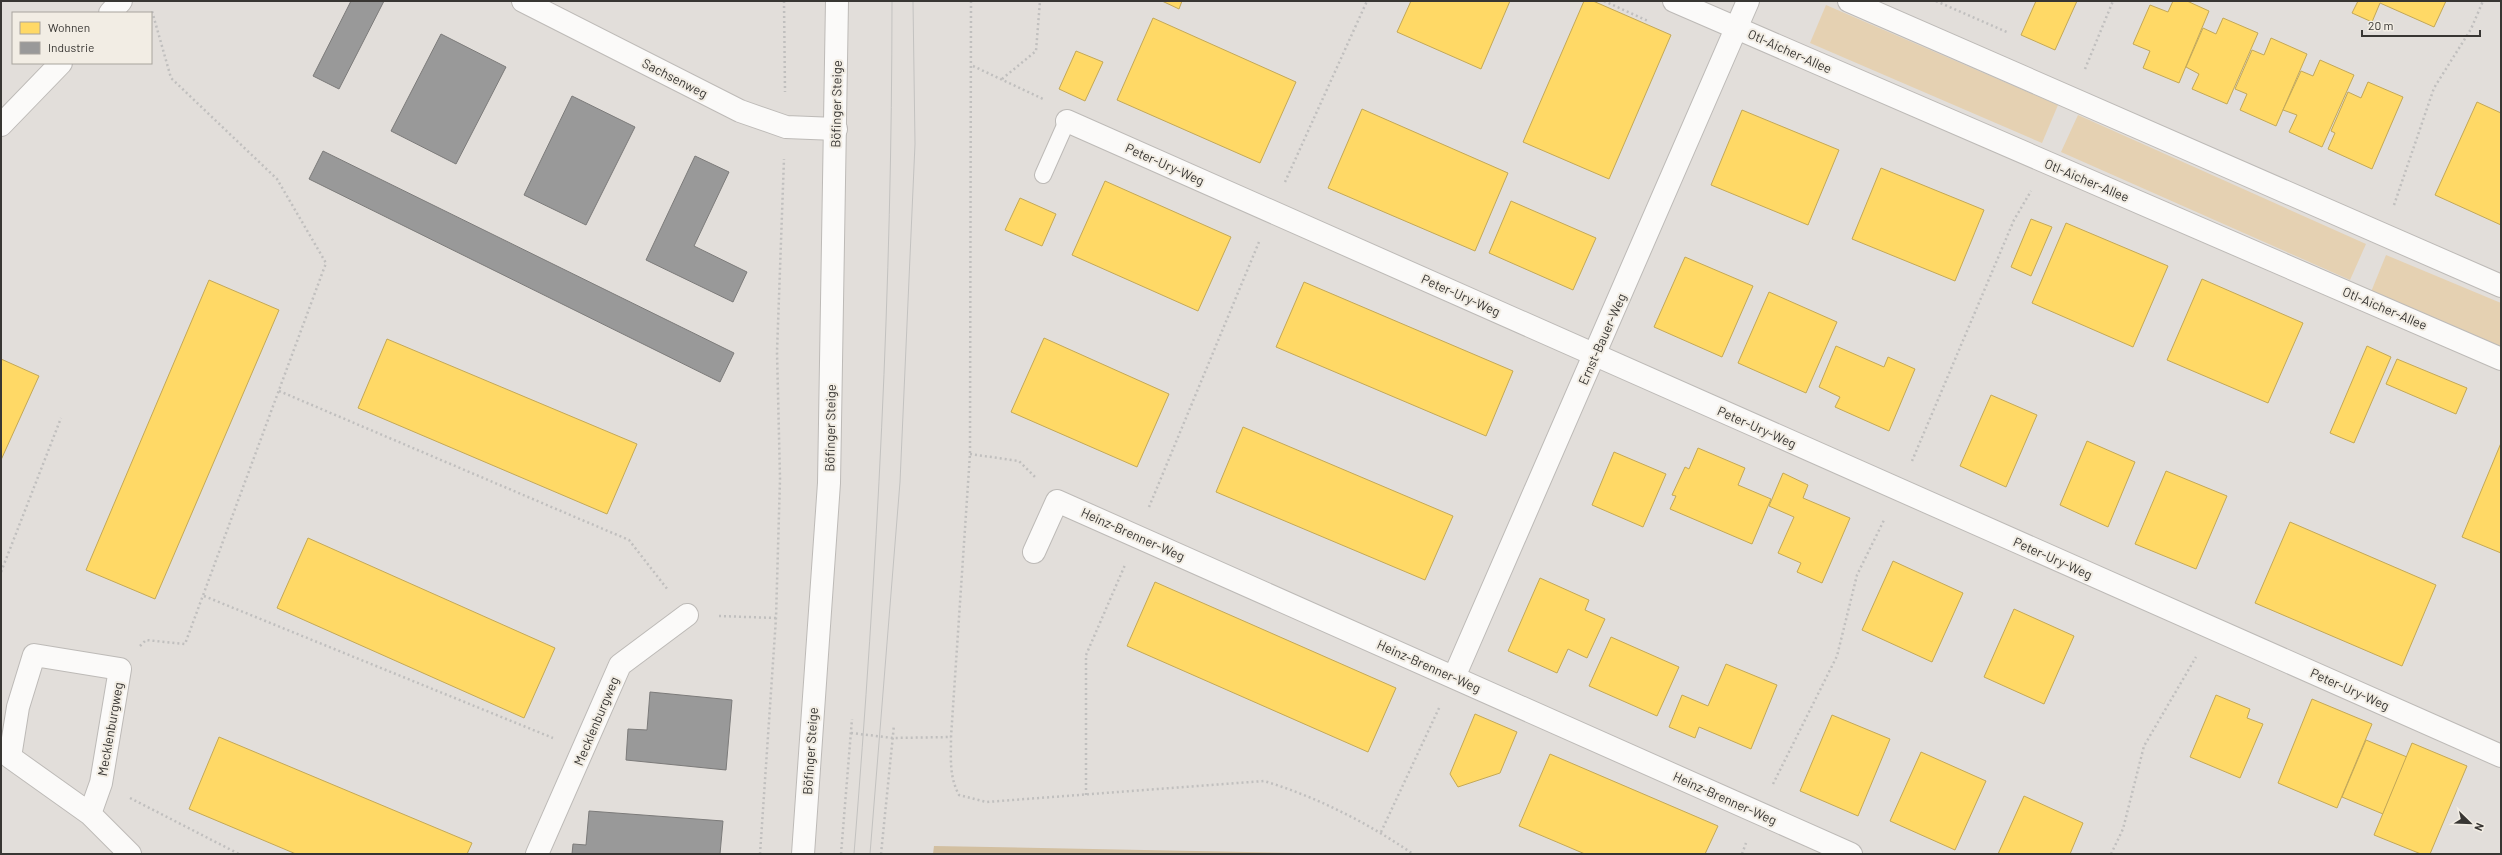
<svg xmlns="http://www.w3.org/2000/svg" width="2502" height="855" viewBox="0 0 2502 855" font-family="Barlow,sans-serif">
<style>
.green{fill:#e5d1b2}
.forest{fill:#d2bfa0}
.homes{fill:#ffd966;stroke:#c3a857}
.industry{fill:#999;stroke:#7c7b7a}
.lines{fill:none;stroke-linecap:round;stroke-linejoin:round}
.service-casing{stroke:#bdbab7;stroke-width:18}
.minor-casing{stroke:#bdbab7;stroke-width:24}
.path{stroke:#c0bfbe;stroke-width:2.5;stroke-dasharray:2 3;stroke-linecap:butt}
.service{stroke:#fbfaf9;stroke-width:16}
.minor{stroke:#fbfaf9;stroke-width:22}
.tram{stroke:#c3c2c0;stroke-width:1}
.labels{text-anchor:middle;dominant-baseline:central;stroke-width:4;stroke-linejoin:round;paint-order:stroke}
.street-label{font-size:13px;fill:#383633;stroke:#f2ede4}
</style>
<rect width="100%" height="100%" fill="#e2deda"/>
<!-- green -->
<g class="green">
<polygon points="1826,5 2058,105 2042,143 1810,43"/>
<polygon points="2078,115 2366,244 2350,280 2061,152"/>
<polygon points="2386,255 2501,303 2501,347 2371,292"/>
</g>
<!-- forest -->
<polygon class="forest" points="934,846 1301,853 1301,854 933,854"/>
<!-- homes -->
<g class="homes">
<polygon points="1162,1 1182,1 1179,9"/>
<polygon points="1411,1 1510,1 1481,69 1397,32"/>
<polygon points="1584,1 1593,1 1671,35 1609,179 1523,142"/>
<polygon points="2036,1 2077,1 2055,50 2021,35"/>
<polygon points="2173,1 2187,1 2209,11 2179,83 2143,68 2150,51 2133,44 2150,5 2168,12"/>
<polygon points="2358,1 2446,1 2434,27 2380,3 2372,22 2352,13"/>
<polygon points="1153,18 1296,82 1260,163 1117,100"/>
<polygon points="2223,18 2258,33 2227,104 2192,89 2199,74 2186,67 2203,28 2216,34"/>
<polygon points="2271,38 2307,54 2276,126 2240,110 2247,94 2235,89 2252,50 2264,55"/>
<polygon points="1076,51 1103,62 1085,101 1059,89"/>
<polygon points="2320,60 2354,75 2322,147 2289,132 2297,115 2283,110 2301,71 2313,76"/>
<polygon points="2368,82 2403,97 2372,169 2328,149 2335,133 2331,131 2348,92 2361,98"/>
<polygon points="2477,102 2501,113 2501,225 2435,195"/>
<polygon points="1362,109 1508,173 1475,251 1328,188"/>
<polygon points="1742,110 1839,150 1808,225 1711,185"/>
<polygon points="1881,168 1984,210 1955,281 1852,239"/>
<polygon points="1105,181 1231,237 1198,311 1072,255"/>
<polygon points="1020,198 1056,214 1042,246 1005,230"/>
<polygon points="1511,201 1596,238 1573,290 1489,253"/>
<polygon points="2031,219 2052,227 2031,276 2011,267"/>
<polygon points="2066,223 2168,266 2133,347 2032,303"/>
<polygon points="1685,257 1753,286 1722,357 1654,327"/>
<polygon points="2202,279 2303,323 2268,403 2167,360"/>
<polygon points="209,280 279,310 155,599 86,570"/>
<polygon points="1304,282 1513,371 1486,436 1276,347"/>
<polygon points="1769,292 1837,322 1806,393 1738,363"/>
<polygon points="1044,338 1169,394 1137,467 1011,412"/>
<polygon points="387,339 637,444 607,514 358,408"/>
<polygon points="1836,346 1884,367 1888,357 1915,369 1889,431 1835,407 1840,397 1819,387"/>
<polygon points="2367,346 2391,357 2354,443 2330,433"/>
<polygon points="1,359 39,376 1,460"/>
<polygon points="2397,359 2467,388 2456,414 2386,384"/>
<polygon points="1991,395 2037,415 2006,487 1960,466"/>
<polygon points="1243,427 1453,516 1425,580 1216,492"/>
<polygon points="2087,441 2135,462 2108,527 2060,505"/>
<polygon points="2501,443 2501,553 2462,537"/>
<polygon points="1698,448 1745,468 1738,485 1771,499 1752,544 1670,509 1676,496 1672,495 1685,467 1689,469"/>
<polygon points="1614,452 1666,474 1643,527 1592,505"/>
<polygon points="2166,471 2227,496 2196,569 2135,544"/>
<polygon points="1783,473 1808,485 1803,498 1850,518 1822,583 1797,572 1801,563 1778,553 1794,517 1769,506"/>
<polygon points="2290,522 2436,585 2402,666 2255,603"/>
<polygon points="308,538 555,648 524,718 277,608"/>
<polygon points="1893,561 1963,593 1932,662 1862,630"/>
<polygon points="1540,578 1589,600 1585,610 1605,619 1587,658 1568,649 1557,673 1508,651"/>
<polygon points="1155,582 1396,688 1368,752 1127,646"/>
<polygon points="2014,609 2074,636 2044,704 1984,677"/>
<polygon points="1611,637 1679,667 1657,716 1589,686"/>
<polygon points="1726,664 1777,685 1751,749 1699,727 1695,738 1669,727 1682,695 1708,706"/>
<polygon points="2216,695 2250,709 2247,718 2263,724 2240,778 2190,757"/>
<polygon points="2312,699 2372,724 2337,808 2278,783"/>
<polygon points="1475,714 1517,732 1500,773 1458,787 1450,774"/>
<polygon points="1832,715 1890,739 1858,816 1800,791"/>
<polygon points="219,737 472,843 467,854 296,854 189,809"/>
<polygon points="2366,740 2407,757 2383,814 2342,797"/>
<polygon points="2412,743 2467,766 2430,854 2421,854 2374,835"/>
<polygon points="1921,752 1986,781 1955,850 1890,821"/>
<polygon points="1550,754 1718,826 1705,854 1585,854 1519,826"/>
<polygon points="2024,796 2083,823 2070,854 1998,854"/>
</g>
<!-- industry -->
<g class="industry">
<polygon points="351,1 384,1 339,89 313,76"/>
<polygon points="441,34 506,67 456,164 391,131"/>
<polygon points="572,96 635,127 586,225 524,195"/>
<polygon points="323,151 734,353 720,382 309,179"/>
<polygon points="695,156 729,172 694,246 747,272 733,302 646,260"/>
<polygon points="650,692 732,700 726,770 626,760 628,729 647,730"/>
<polygon points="589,811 723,821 720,854 572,854 573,844 586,845"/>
</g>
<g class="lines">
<defs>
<polyline id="service" points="1043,175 1067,121"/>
<g id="minor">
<polyline points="523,1 740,111 786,127 836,129"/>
<polyline points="1674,1 2501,359"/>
<polyline points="1849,1 2501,286"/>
<polyline points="110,13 121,1"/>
<polyline points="1067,121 2501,756"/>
<polyline points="1,125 61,63"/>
<polyline points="1034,552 1057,501 1851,854"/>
<polyline points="1454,677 1748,1"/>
<polyline points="90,814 101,783 120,669 34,655 18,707 10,757 90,814 130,854"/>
<polyline points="537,854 620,665 687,615"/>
<polyline points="803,854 829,483 837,1"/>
</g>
</defs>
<!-- service casing -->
<use href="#service" class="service-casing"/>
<!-- minor casing -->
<use href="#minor" class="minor-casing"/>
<!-- path -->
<g class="path">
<polyline points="784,1 785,92"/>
<path d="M 971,1 L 970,454 L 951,737 C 951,759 949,776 959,795 L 986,802 L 1264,781 C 1317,797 1368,823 1413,854"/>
<polyline points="1604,1 1648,21"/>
<polyline points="1936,1 2009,33"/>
<polyline points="973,66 1043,99"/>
<polyline points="2085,69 2113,1"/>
<polyline points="1002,79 1036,51 1040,1"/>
<polyline points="1285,182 1367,1"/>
<polyline points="2394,205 2434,88 2471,29 2483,1"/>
<polyline points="279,391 629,540 668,590"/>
<polyline points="970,454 1019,461 1036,478"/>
<polyline points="1912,461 2014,220 2031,191"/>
<polyline points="1149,507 1259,242"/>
<polyline points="1,572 61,418"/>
<polyline points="204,596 553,738"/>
<polyline points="719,616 776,618"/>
<polyline points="140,646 146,640 185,644 326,263 277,179 171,78 152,11"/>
<polyline points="851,733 893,738 951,737"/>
<polyline points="1773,784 1837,656 1857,575 1885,518"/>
<polyline points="1086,795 1086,655 1125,565"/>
<polyline points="130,798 239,854"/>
<polyline points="1381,832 1440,706"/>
<polyline points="760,854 776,618 780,479 777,352 784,159"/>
<polyline points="841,854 852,719"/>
<polyline points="881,854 894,725"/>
<polyline points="1742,854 1746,843"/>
<polyline points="2111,854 2123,829 2144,746 2196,657"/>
</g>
<!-- service -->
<use href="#service" class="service"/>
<!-- minor -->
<use href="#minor" class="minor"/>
<!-- tram -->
<g class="tram">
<path d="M 854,854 C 877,570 892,286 892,1"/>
<polyline points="870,854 900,482 915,144 913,1"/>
</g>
</g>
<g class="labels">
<!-- street labels -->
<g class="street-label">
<text transform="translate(1790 51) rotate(24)">Otl-Aicher-Allee</text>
<text transform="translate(675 78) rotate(27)">Sachsenweg</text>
<text transform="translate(836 104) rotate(-89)">Böfinger Steige</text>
<text transform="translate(1165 164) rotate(24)">Peter-Ury-Weg</text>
<text transform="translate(2087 180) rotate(23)">Otl-Aicher-Allee</text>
<text transform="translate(1461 295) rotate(24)">Peter-Ury-Weg</text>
<text transform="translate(2385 308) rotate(23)">Otl-Aicher-Allee</text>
<text transform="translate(1602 339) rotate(-66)">Ernst-Bauer-Weg</text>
<text transform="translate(1757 427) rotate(24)">Peter-Ury-Weg</text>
<text transform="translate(830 428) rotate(-89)">Böfinger Steige</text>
<text transform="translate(1133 534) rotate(24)">Heinz-Brenner-Weg</text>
<text transform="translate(2053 558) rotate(24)">Peter-Ury-Weg</text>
<text transform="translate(1429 666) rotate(24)">Heinz-Brenner-Weg</text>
<text transform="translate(2350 689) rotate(24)">Peter-Ury-Weg</text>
<text transform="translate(596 721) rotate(-67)">Mecklenburgweg</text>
<text transform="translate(110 729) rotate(-80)">Mecklenburgweg</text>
<text transform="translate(810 751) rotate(-86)">Böfinger Steige</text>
<text transform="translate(1725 798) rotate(24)">Heinz-Brenner-Weg</text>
</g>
</g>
<!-- border -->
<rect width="2502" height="855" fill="none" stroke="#383633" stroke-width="4"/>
<!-- legend -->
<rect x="12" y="12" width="140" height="52" fill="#f2ede4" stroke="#a8a49d"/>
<rect x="20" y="22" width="20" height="12" fill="#ffd966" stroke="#a8a49d"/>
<text x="48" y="32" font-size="12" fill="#383633">Wohnen</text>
<rect x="20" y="42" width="20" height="12" fill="#999999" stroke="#a8a49d"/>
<text x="48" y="52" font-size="12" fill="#383633">Industrie</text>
<!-- north arrow -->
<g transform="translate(2470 823) rotate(113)" stroke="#f2ede4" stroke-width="3" paint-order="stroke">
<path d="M0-3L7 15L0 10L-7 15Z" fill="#383633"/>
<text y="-6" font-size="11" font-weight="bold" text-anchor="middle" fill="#383633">N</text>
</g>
<!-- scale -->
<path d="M2362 30v6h118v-6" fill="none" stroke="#383633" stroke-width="2"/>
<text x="2368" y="30" font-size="12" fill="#383633" stroke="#f2ede4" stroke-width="3" paint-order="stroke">20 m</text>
</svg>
